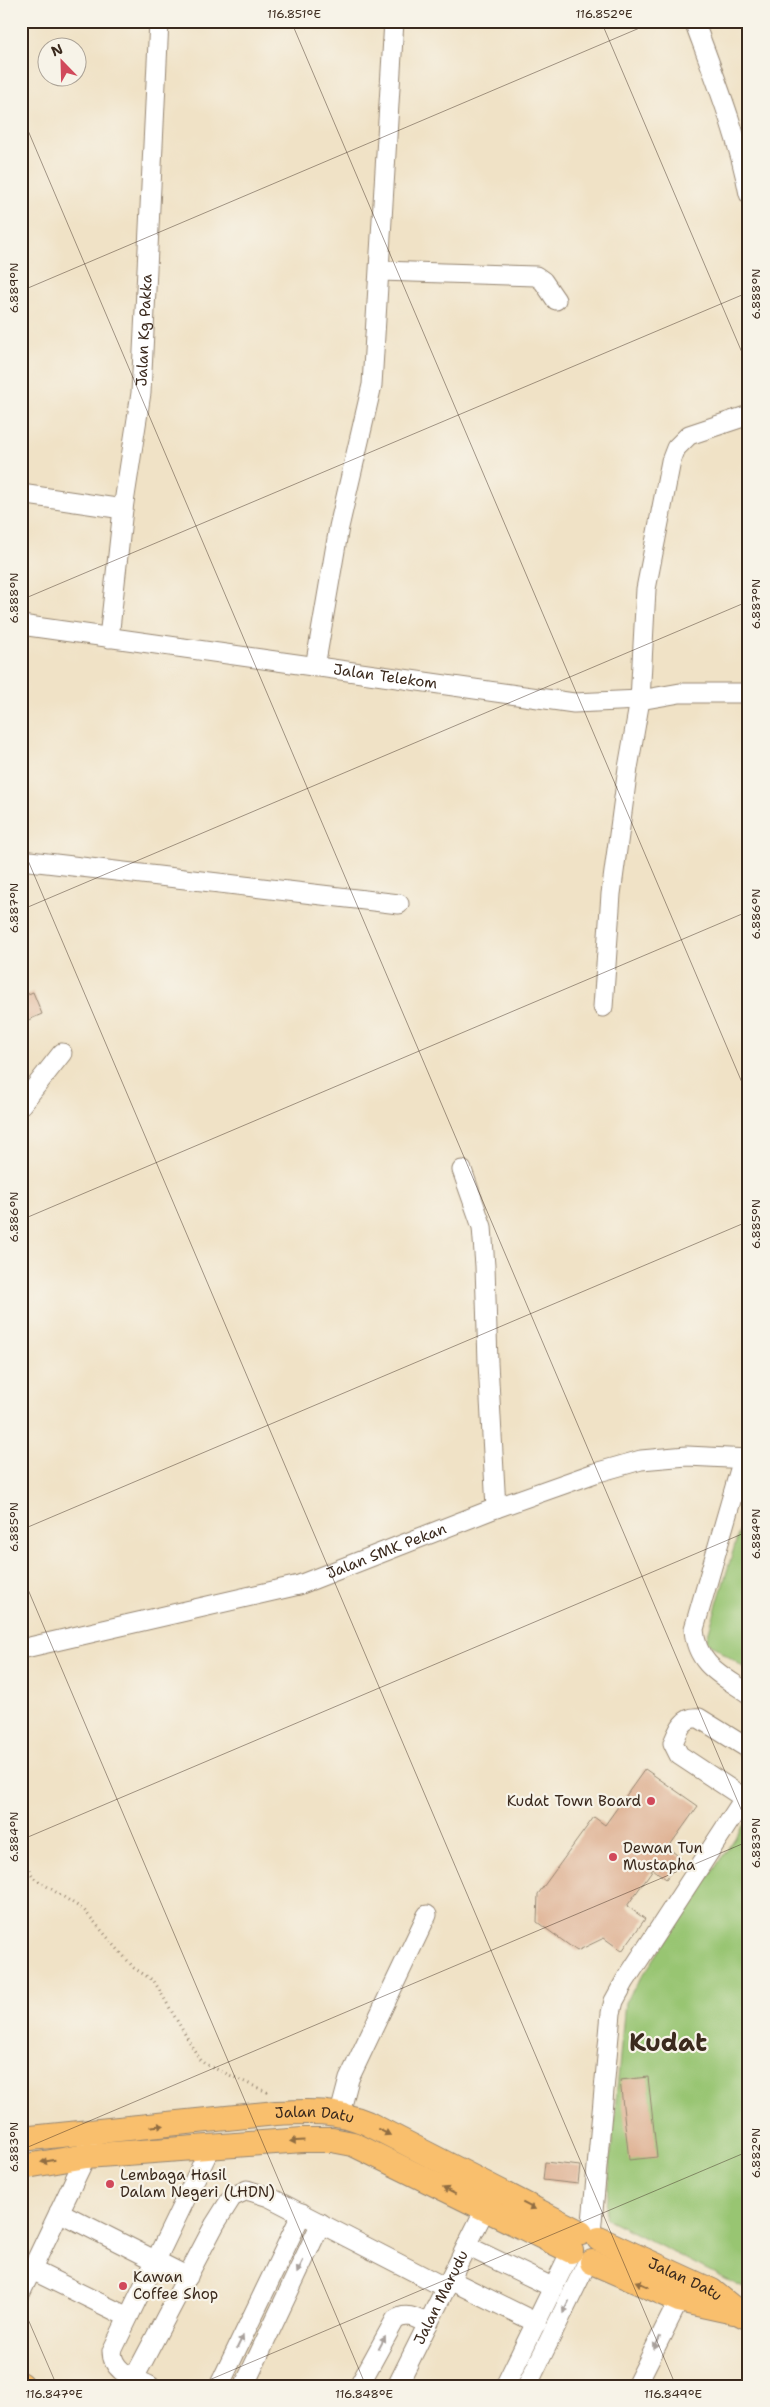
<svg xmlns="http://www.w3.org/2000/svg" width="770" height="2407" viewBox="0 0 770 2407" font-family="'Shantell Sans',sans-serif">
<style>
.green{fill:#98c572;stroke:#6a7848}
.building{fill:#deaf90}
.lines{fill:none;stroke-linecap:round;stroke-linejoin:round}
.minor-casing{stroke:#968672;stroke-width:21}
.major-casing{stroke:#968672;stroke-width:26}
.path{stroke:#968672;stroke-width:3;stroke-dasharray:1 4;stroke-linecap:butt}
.minor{stroke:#fff;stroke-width:19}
.major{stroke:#f9bf6d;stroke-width:24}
.oneway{fill:#906d42}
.oneway2{fill:#a79f9a}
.ticks{fill:none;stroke:#3b2a1e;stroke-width:1;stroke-opacity:0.45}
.poi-dot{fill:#d1495b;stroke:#f7f3e8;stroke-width:2}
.labels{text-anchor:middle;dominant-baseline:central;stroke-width:4.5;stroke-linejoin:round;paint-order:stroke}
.street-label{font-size:15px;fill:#3b2a1e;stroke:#f7f3e8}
.poi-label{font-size:15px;fill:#3b2a1e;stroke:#f7f3e8;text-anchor:start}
.town-label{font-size:25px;font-weight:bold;fill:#3b2a1e;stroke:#f7f3e8}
.neatline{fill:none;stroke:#3b2a1e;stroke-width:2}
.ticks-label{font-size:12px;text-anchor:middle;fill:#3b2a1e}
</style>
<rect width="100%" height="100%" fill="#f7f3e8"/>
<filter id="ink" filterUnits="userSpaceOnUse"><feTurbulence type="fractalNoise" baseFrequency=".02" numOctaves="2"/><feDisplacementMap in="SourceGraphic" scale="10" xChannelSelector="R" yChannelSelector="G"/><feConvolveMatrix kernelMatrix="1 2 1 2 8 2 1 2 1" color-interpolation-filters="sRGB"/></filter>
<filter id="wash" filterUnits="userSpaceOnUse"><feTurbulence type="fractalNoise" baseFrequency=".0096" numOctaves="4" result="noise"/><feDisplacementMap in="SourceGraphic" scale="20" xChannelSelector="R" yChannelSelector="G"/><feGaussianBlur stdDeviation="1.12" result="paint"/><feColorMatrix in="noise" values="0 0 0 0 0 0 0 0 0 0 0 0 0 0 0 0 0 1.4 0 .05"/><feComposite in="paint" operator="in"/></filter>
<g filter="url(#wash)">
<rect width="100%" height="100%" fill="#f0e2c6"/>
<!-- green -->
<g class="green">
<polygon points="749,1498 749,1671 706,1641"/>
<polygon points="749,1817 749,2291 605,2218 625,2002"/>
</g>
<g id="blocks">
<!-- building -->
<g class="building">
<polygon points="33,992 42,1014 21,1023 21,997"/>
<polygon points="645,1769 698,1806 668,1848 681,1858 666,1879 653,1869 627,1906 645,1919 622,1951 604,1938 577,1951 537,1922 538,1894 594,1817 605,1825"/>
<polygon points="648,2077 657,2157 629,2160 620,2080"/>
<polygon points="545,2162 580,2166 578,2184 543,2180"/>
</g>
</g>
</g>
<g filter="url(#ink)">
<use href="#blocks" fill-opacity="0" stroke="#968672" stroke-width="1"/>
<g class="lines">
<defs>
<g id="minor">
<path d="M 694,21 C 715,78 738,135 749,194"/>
<polyline points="380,271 536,276 543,281 556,300"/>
<polyline points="21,494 123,509"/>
<path id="s1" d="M 21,625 L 574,703 L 640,700 L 680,693 L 749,693"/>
<path id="s2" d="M 109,638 L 123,509 L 141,393 L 159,21"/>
<polyline points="315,667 339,527 372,385 394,21"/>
<polyline points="21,860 399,904"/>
<polyline points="603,1007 611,894 628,768 640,700 646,589 671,461 676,448 689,435 749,415"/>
<polyline points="21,1105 62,1053"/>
<polyline points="462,1170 482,1227 485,1266 488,1363 496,1508"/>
<path d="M 743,1459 L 694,1629 C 696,1665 722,1675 749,1694"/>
<path id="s3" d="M 21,1649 L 299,1585 L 496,1508 L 595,1473 L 641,1460 L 687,1456 L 749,1459"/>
<path d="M 744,1798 L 679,1755 L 673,1743 C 678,1731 683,1716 699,1718 L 749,1749"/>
<polyline points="340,2113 349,2079 427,1915"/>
<polyline points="59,2212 188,2277"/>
<polyline points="591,2233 611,2013 614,2001 625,1981 749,1791"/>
<polyline points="467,2246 554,2288"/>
<polyline points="32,2270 128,2317"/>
<polyline points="450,2280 537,2323"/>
<polyline points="21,2292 86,2156 88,2145"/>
<polyline points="134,2378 215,2224 232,2197 247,2190 269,2197 446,2288"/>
<path d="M 150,2386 C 134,2378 112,2372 112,2351 L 211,2146"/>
<polyline points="219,2386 302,2213"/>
<polyline points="244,2386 321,2223"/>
<path d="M 359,2386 L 395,2320 C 406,2312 416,2318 428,2324"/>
<path id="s4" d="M 397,2386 L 485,2209"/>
<polyline points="505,2386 571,2251"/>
<polyline points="527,2386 587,2263"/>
<polyline points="636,2386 679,2300"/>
</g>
<g id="major">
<path id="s5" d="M 21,2139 L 276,2113 C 309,2111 336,2110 367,2123 L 581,2233"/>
<polyline points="21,2167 86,2156 303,2140 332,2140 353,2144 571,2251"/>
<path id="s6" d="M 599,2239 L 712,2291 L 739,2313 L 749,2318"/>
<polyline points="592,2262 679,2300 734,2312"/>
<polyline points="21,2384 23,2386"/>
</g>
</defs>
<!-- minor casing -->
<use href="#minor" class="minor-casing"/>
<!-- major casing -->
<use href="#major" class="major-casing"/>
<!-- path -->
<polyline class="path" points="21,1857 34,1878 84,1910 134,1968 154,1981 200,2060 205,2064 267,2092 269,2095"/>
<!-- minor -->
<use href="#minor" class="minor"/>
<!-- major -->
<use href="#major" class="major"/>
</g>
<!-- one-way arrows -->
<defs><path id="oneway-solid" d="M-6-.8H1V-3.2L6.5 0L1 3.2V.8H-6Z" transform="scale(1.25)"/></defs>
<g class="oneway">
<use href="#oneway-solid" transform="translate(157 2126) rotate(-6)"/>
<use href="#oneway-solid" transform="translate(384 2132) rotate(27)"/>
<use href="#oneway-solid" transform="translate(297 2141) rotate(177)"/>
<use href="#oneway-solid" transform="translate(48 2161) rotate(170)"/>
<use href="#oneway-solid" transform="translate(449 2191) rotate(-154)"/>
<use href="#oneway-solid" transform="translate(529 2206) rotate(27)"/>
<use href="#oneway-solid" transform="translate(642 2284) rotate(-156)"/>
</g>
<g class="oneway2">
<use href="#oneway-solid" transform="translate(300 2267) rotate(116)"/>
<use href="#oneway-solid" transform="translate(566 2307) rotate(116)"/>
<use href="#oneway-solid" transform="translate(240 2342) rotate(-64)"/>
<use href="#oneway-solid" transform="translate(382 2343) rotate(-62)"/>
<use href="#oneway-solid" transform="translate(657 2343) rotate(116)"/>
</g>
</g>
<!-- ticks -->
<path class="ticks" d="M 291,21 L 749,1099M 601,21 L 749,369M 21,114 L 749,1828M 21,291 L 656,21M 21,600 L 749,292M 21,844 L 676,2386M 21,910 L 749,601M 21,1220 L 749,911M 21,1530 L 749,1221M 21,1573 L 366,2386M 21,1840 L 749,1531M 21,2150 L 749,1841M 21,2303 L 57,2386M 195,2386 L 749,2151"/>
<!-- markers -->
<g class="poi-dot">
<circle cx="651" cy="1801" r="5"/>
<circle cx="613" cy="1857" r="5"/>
<circle cx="110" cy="2184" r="5"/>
<circle cx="123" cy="2286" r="5"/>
</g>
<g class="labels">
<!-- street labels -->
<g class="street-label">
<text stroke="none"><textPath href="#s2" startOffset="310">Jalan Kg Pakka</textPath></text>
<text stroke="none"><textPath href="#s1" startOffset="368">Jalan Telekom</textPath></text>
<text stroke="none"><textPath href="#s3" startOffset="379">Jalan SMK Pekan</textPath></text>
<text stroke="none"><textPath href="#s5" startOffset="295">Jalan Datu</textPath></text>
<text stroke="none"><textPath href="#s6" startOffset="95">Jalan Datu</textPath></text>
<text stroke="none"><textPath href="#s4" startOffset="99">Jalan Marudu</textPath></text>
</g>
<!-- poi labels -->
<g class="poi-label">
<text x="641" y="1801" text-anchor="end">Kudat Town Board</text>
<text x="623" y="1848">Dewan Tun<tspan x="623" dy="17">Mustapha</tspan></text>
<text x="120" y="2175">Lembaga Hasil<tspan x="120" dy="17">Dalam Negeri (LHDN)</tspan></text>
<text x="133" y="2277">Kawan<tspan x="133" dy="17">Coffee Shop</tspan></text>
</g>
<!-- town labels -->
<g class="town-label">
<text x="668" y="2042">Kudat</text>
</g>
</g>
<!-- margin -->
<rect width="770" height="2407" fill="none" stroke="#f7f3e8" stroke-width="55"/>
<!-- north arrow -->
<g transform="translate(62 62) rotate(337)"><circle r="24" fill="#f7f3e8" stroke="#aca397"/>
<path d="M0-4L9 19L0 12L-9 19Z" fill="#d1495b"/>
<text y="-8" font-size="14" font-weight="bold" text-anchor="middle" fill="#3b2a1e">N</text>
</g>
<rect x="28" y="28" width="714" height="2352" class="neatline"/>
<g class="ticks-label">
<text x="294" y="18">116.851°E</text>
<text x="604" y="18">116.852°E</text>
<text transform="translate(14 288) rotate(-90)" y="4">6.889°N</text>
<text transform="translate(756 294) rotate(-90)" y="4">6.888°N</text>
<text transform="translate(14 598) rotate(-90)" y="4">6.888°N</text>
<text transform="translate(756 604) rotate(-90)" y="4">6.887°N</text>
<text transform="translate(14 908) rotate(-90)" y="4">6.887°N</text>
<text transform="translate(756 914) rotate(-90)" y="4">6.886°N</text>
<text transform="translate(14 1217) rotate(-90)" y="4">6.886°N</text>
<text transform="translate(756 1224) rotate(-90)" y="4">6.885°N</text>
<text transform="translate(14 1527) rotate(-90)" y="4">6.885°N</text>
<text transform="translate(756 1534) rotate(-90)" y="4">6.884°N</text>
<text transform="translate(14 1837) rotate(-90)" y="4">6.884°N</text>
<text transform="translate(756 1843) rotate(-90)" y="4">6.883°N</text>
<text transform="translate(14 2147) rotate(-90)" y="4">6.883°N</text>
<text transform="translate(756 2153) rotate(-90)" y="4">6.882°N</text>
<text x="54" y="2398">116.847°E</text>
<text x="364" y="2398">116.848°E</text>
<text x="673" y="2398">116.849°E</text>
</g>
</svg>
